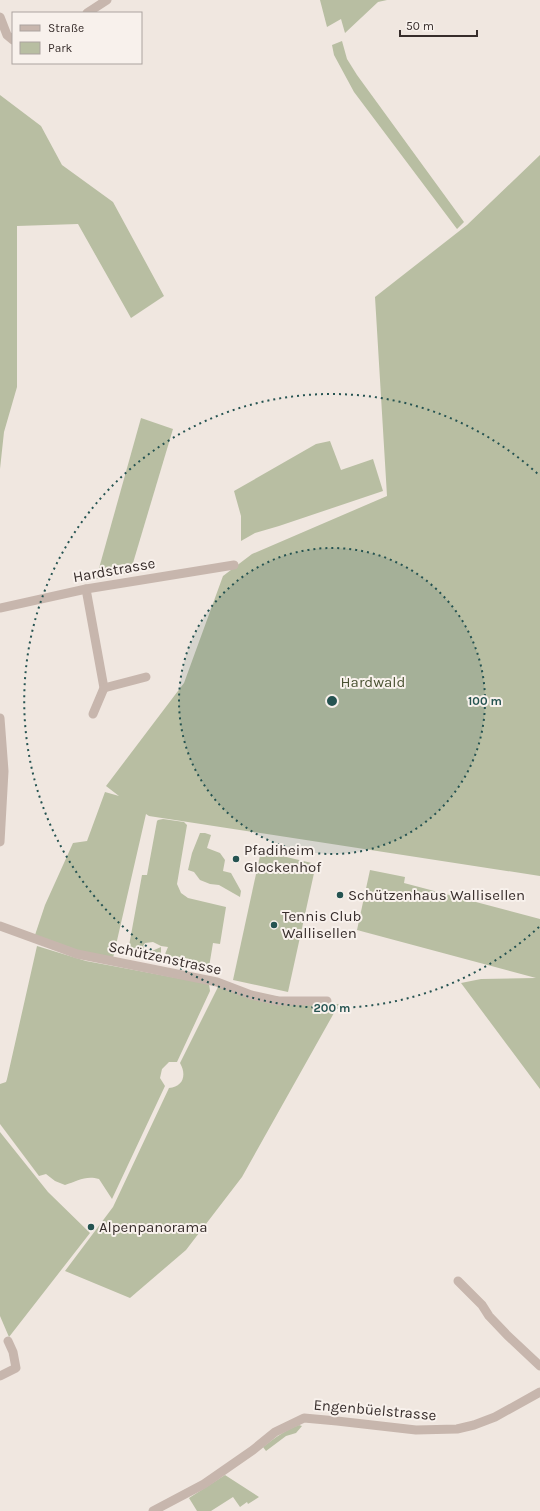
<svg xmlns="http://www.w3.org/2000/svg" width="540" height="1511" viewBox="0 0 540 1511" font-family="Karla,sans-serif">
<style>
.green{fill:#b8bea2}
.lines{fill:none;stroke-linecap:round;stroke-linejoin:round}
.minor{stroke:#c7b6ad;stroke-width:9}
.ring{fill:none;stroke:#255351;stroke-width:2;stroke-dasharray:2 4}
.poi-dot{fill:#255351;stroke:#f8f1ec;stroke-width:1.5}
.labels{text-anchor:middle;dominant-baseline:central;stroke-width:4;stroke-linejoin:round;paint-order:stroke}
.street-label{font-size:15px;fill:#372d2b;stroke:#f8f1ec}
.park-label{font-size:15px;fill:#4a5232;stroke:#f8f1ec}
.poi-label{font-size:15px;fill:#372d2b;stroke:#f8f1ec;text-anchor:start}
.centre{fill:#255351;stroke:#f8f1ec;stroke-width:2}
.ring-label{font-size:12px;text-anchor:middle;font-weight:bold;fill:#255351;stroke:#f8f1ec;stroke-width:4;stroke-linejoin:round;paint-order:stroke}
</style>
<rect width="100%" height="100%" fill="#f0e7e0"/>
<!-- green -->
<g class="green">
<polygon points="320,0 387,0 378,2 345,33 341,19 327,27"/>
<polygon points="342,41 347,59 357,75 464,222 457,229 354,92 334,55 332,45"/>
<polygon points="0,95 41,126 62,165 113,202 164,296 131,318 78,224 17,226 17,387 4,432 0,469"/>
<polygon points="540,155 540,876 149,816 146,814 113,958 80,951 35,935 45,905 73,843 87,841 105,792 119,796 106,786 184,683 223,576 252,554 387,496 375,297 467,225"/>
<polygon points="141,418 173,429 130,573 96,579"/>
<polygon points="330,441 341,470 373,459 383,491 279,526 255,533 241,541 241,516 234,491 316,444"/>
<polygon points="163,819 184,822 187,825 177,884 181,893 188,898 226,907 220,944 213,943 209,967 168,957 165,954 168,947 161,946 153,942 145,943 143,946 145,949 152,951 161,947 161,954 159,957 128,951 142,875 147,875 157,821 158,820"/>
<polygon points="200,833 205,833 211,835 207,848 220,853 225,860 223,871 231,873 241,891 240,897 219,885 210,884 200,880 194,872 188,870 192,853"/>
<polygon points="261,851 316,864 288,992 233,980"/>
<polygon points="370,870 405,877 404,883 540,919 540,1089 461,983 481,979 536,978 357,930"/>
<path d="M 37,946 L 86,961 L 209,984 L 210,991 L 177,1062 L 169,1062 L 162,1069 L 160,1078 L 165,1086 L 112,1199 L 99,1179 C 86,1175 77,1181 65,1185 L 55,1181 L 46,1174 L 39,1176 L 0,1124 L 0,1084 L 6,1082 L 7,1079 Z"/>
<path d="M 218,987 L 323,1004 L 339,1004 L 242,1177 L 186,1250 L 130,1298 L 65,1271 L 113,1207 L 169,1088 C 183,1087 187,1075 180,1063 Z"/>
<polygon points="0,1132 48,1192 90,1233 9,1337 0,1316"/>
<path d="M 299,1425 L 302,1426 L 296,1433 L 286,1436 L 266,1451 L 263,1447 C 276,1437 284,1431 299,1425 Z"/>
<polygon points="225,1475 259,1497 248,1504 247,1502 240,1507 233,1497 211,1511 197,1511 189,1498"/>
</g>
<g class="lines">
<!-- minor -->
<g class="minor">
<polyline points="87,13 107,0"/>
<polyline points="0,17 7,35 13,40"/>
<polyline points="86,589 104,688 93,714"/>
<polyline points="0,608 86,589 234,565"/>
<polyline points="104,688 146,677"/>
<polyline points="0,718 4,771 0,842"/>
<polyline points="0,926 77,954 217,982 251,995 278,1001 327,1001"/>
<polyline points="458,1281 482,1305 489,1316 507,1335 540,1366"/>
<polyline points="0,1376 16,1368 13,1352 8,1341"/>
<polyline points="153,1511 204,1484 253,1450 275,1432 304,1418 337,1421 416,1430 457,1429 474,1425 495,1417 540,1392"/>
</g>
</g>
<!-- distance rings -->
<circle cx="332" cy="701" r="153" fill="#255351" fill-opacity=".12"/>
<g class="ring">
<circle cx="332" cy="701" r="153"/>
<path d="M539 927A307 307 0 1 1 539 475"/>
</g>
<!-- markers -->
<g class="poi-dot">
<circle cx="236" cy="859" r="4"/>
<circle cx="340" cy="895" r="4"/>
<circle cx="274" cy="925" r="4"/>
<circle cx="91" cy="1227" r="4"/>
</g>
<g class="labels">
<!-- street labels -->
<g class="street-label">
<text transform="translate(114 570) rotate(-10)">Hardstrasse</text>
<text transform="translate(165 958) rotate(12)">Schützenstrasse</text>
<text transform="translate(375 1410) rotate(5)">Engenbüelstrasse</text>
</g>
<!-- park labels -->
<g class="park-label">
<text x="373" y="682">Hardwald</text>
</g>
<!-- poi labels -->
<g class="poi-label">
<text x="244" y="850">Pfadiheim<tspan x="244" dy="17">Glockenhof</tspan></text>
<text x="348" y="895">Schützenhaus Wallisellen</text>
<text x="282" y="916">Tennis Club<tspan x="282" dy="17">Wallisellen</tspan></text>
<text x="99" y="1227">Alpenpanorama</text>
</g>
</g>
<circle cx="332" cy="701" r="6" class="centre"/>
<g class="ring-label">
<text x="485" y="705">100 m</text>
<text x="332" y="1012">200 m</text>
</g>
<!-- legend -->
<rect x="12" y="12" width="130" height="52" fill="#f8f1ec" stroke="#aba39f"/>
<rect x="20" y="25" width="20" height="6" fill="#c7b6ad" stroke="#aba39f"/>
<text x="48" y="32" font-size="12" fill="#372d2b">Straße</text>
<rect x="20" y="42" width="20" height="12" fill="#b8bea2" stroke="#aba39f"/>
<text x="48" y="52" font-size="12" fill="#372d2b">Park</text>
<!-- scale -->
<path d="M400 30v6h77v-6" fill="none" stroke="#372d2b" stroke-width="2"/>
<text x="406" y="30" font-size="12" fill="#372d2b" stroke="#f8f1ec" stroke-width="3" paint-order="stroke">50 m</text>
</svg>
